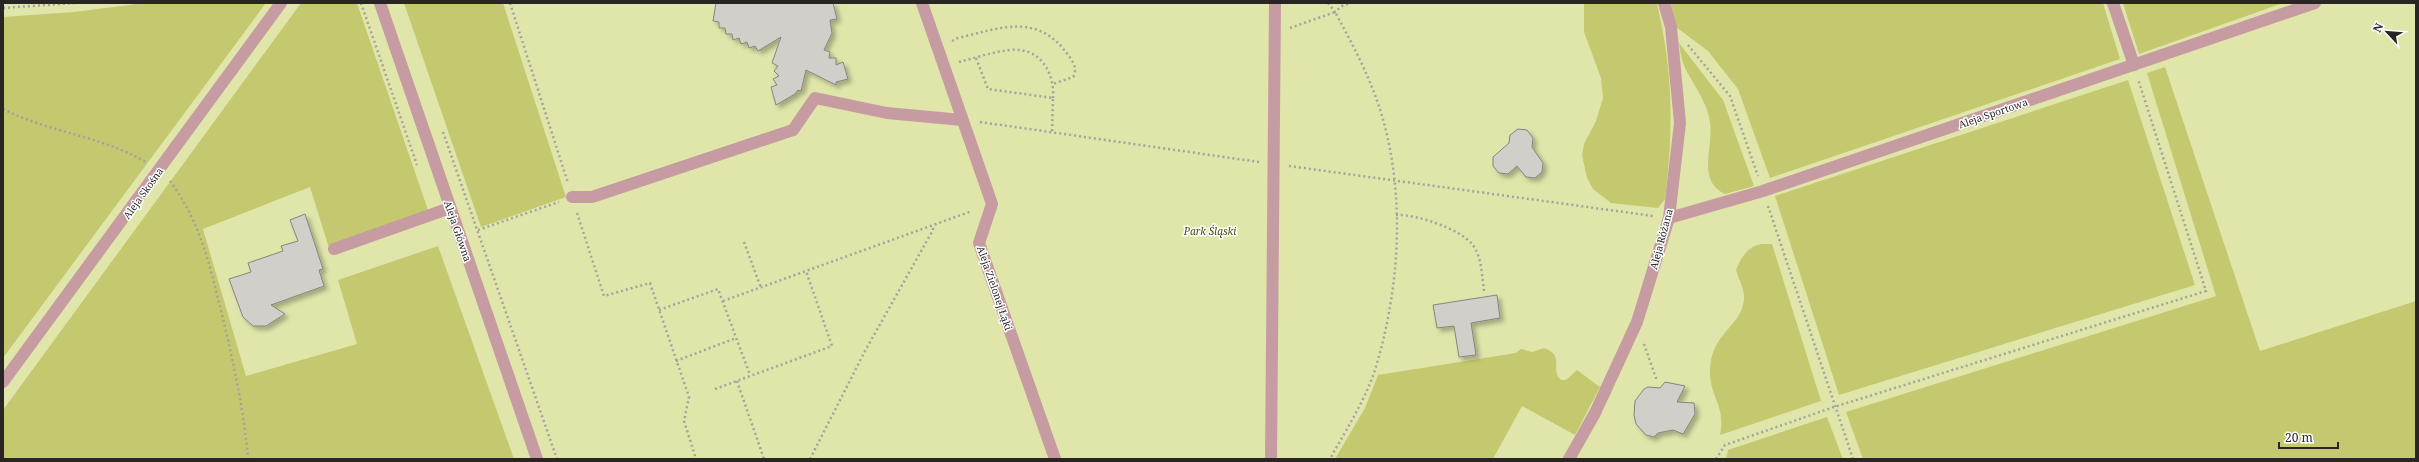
<svg xmlns="http://www.w3.org/2000/svg" width="2419" height="462" viewBox="0 0 2419 462" font-family="'Noto Serif',serif">
<style>
.green{fill:#e0e5aa}
.forest{fill:#c4c96f}
.building{fill:#d2cec9;stroke:#87847f;filter:url(#shadow)}
.lines{fill:none;stroke-linecap:round;stroke-linejoin:round}
.path{stroke:#a6a19f;stroke-width:2.5;stroke-dasharray:2 3;stroke-linecap:butt}
.lane{stroke:#c69ca2;stroke-width:12}
.street{stroke:#c69ca2;stroke-width:12}
.labels{text-anchor:middle;dominant-baseline:central;stroke-width:3;stroke-linejoin:round;paint-order:stroke}
.street-label{font-size:10px;fill:#282524;stroke:#fff}
.park-label{font-size:10px;font-style:italic;fill:#474900;stroke:#fff}
</style>
<defs>
<filter id="shadow"><feDropShadow dx="3.5" dy="3.5" stdDeviation="2" flood-color="#0004"/></filter>
</defs>
<rect width="100%" height="100%" fill="#f7f0ed"/>
<!-- green -->
<rect class="green" x="3" y="3" width="2413" height="456"/>
<!-- forest -->
<g class="forest">
<polygon points="146,3 266,3 3,358 3,17 74,12"/>
<polygon points="301,3 357,3 429,213 329,248 310,187 203,229 246,376 357,344 338,280 438,246 514,459 3,459 3,410"/>
<polygon points="404,3 503,3 566,197 481,227"/>
<path d="M 1584,3 L 1657,3 C 1673,73 1674,128 1665,199 L 1658,208 L 1611,203 L 1593,189 L 1587,178 L 1582,155 L 1584,144 L 1596,121 L 1603,98 L 1601,78 L 1584,32 Z"/>
<polygon points="1670,3 2103,3 2120,59 1770,178 1738,89 1708,51 1676,27"/>
<polygon points="2123,3 2283,3 2139,54"/>
<path d="M 1679,43 L 1723,100 L 1754,186 L 1725,194 C 1696,180 1714,148 1710,122 C 1707,102 1695,87 1686,70 C 1682,62 1680,52 1679,43 Z"/>
<polygon points="2165,67 2260,351 2416,301 2416,459 1863,459 1846,412 2216,296 2147,73"/>
<polygon points="2128,80 2195,285 1839,395 1775,196"/>
<path d="M 1761,244 L 1772,244 L 1821,401 L 1720,435 C 1726,404 1709,397 1710,370 C 1711,333 1741,327 1744,300 C 1745,290 1739,280 1736,270 C 1741,258 1747,247 1761,244 Z"/>
<path d="M 1544,348 C 1566,356 1549,369 1561,380 L 1566,380 L 1577,370 L 1600,387 L 1575,435 L 1522,406 L 1493,459 L 1335,459 L 1365,408 L 1378,375 L 1516,353 L 1521,349 L 1532,352 Z"/>
<polygon points="1827,417 1843,459 1726,459 1728,450"/>
</g>
<!-- building -->
<g class="building">
<polygon points="716,3 833,3 837,19 830,20 832,33 824,50 830,52 829,58 836,58 836,65 843,62 848,79 836,82 836,85 806,70 801,91 798,90 795,94 776,105 771,87 777,85 773,79 779,76 774,71 778,66 772,63 781,37 758,51 755,46 749,48 747,42 741,44 739,38 733,40 732,34 726,34 725,28 719,28 719,22 713,21"/>
<polygon points="1518,129 1527,130 1533,138 1532,147 1543,163 1542,172 1535,178 1526,177 1517,166 1508,174 1499,173 1493,166 1493,157 1509,143 1510,135"/>
<polygon points="305,214 323,269 319,270 324,286 271,305 285,314 266,326 253,326 243,317 229,279 251,272 248,263 283,251 281,246 298,241 290,220"/>
<polygon points="1497,295 1500,318 1471,323 1476,355 1459,357 1454,326 1437,328 1433,305"/>
<polygon points="1665,382 1685,386 1677,402 1694,403 1695,414 1683,434 1673,430 1658,433 1654,437 1646,435 1636,424 1634,415 1635,401 1644,389 1648,387 1660,388"/>
</g>
<g class="lines">
<!-- path -->
<g class="path">
<polyline points="361,3 417,165"/>
<polyline points="510,3 568,183"/>
<polyline points="1328,3 1335,12 1342,6 1350,3"/>
<polyline points="3,8 75,3"/>
<path d="M 1290,28 L 1335,12 C 1356,50 1376,89 1386,131 C 1405,208 1398,295 1375,370 C 1364,402 1346,430 1330,459"/>
<path d="M 952,41 L 958,38 C 1000,28 1038,12 1068,55 C 1073,61 1078,70 1073,77 L 1053,84"/>
<polyline points="1688,45 1730,96 1758,176"/>
<polyline points="976,58 988,89 1053,98 1052,134"/>
<path d="M 959,62 C 976,58 994,51 1011,50 C 1040,47 1055,73 1053,98"/>
<path d="M 3,109 C 50,133 99,135 146,162"/>
<polyline points="980,122 1259,162"/>
<polyline points="443,132 557,459"/>
<polyline points="1289,166 1653,216"/>
<path d="M 170,181 C 201,222 211,270 223,319 C 234,365 244,411 248,459"/>
<polyline points="1768,206 1853,459"/>
<polyline points="577,213 604,296 650,283 689,397 684,421 696,459"/>
<path d="M 1396,215 C 1416,214 1460,229 1472,244 C 1482,256 1482,277 1484,291"/>
<polyline points="478,230 559,202"/>
<polyline points="744,242 761,288"/>
<polyline points="723,301 972,211"/>
<polyline points="659,310 718,289 750,375"/>
<polyline points="1644,344 1657,381"/>
<polyline points="676,361 736,338"/>
<polyline points="737,381 764,459"/>
<polyline points="715,389 832,346 806,271"/>
<polyline points="810,459 865,351 933,230 933,226"/>
<polyline points="1716,459 1725,445 1834,407 2206,291 2138,79"/>
</g>
<!-- lane -->
<g class="lane">
<polyline points="572,197 592,197 793,130 815,98 887,113 962,120"/>
<polyline points="334,249 450,208"/>
</g>
<!-- street -->
<g class="street">
<polyline points="380,3 537,459"/>
<polyline points="922,3 992,204 979,243 1055,459"/>
<polyline points="2113,3 2134,65"/>
<polyline points="1669,218 1763,191 2315,3"/>
<polyline points="3,382 281,3"/>
<polyline points="1271,459 1275,3"/>
<polyline points="1569,459 1595,413 1637,322 1669,218 1680,123 1671,27 1664,3"/>
</g>
</g>
<g class="labels">
<!-- street labels -->
<g class="street-label">
<text transform="translate(1993 113) rotate(-19)">Aleja Sportowa</text>
<text transform="translate(143 193) rotate(-54)">Aleja Skośna</text>
<text transform="translate(458 231) rotate(71)">Aleja Główna</text>
<text transform="translate(1661 239) rotate(-75)">Aleja Różana</text>
<text transform="translate(995 288) rotate(71)">Aleja Zielonej Łąki</text>
</g>
<!-- park labels -->
<g class="park-label">
<text x="1210" y="231">Park Śląski</text>
</g>
</g>
<!-- border -->
<rect width="2419" height="462" fill="none" stroke="#282524" stroke-width="8"/>
<!-- north arrow -->
<g transform="translate(2387 32) rotate(296)" stroke="#ffffff" stroke-width="3" paint-order="stroke">
<path d="M0-3L7 15L0 10L-7 15Z" fill="#282524"/>
<text y="-6" font-size="11" font-weight="bold" text-anchor="middle" fill="#282524">N</text>
</g>
<!-- scale -->
<path d="M2279 442v6h59v-6" fill="none" stroke="#282524" stroke-width="2"/>
<text x="2285" y="442" font-size="12" fill="#282524" stroke="#ffffff" stroke-width="3" paint-order="stroke">20 m</text>
</svg>
